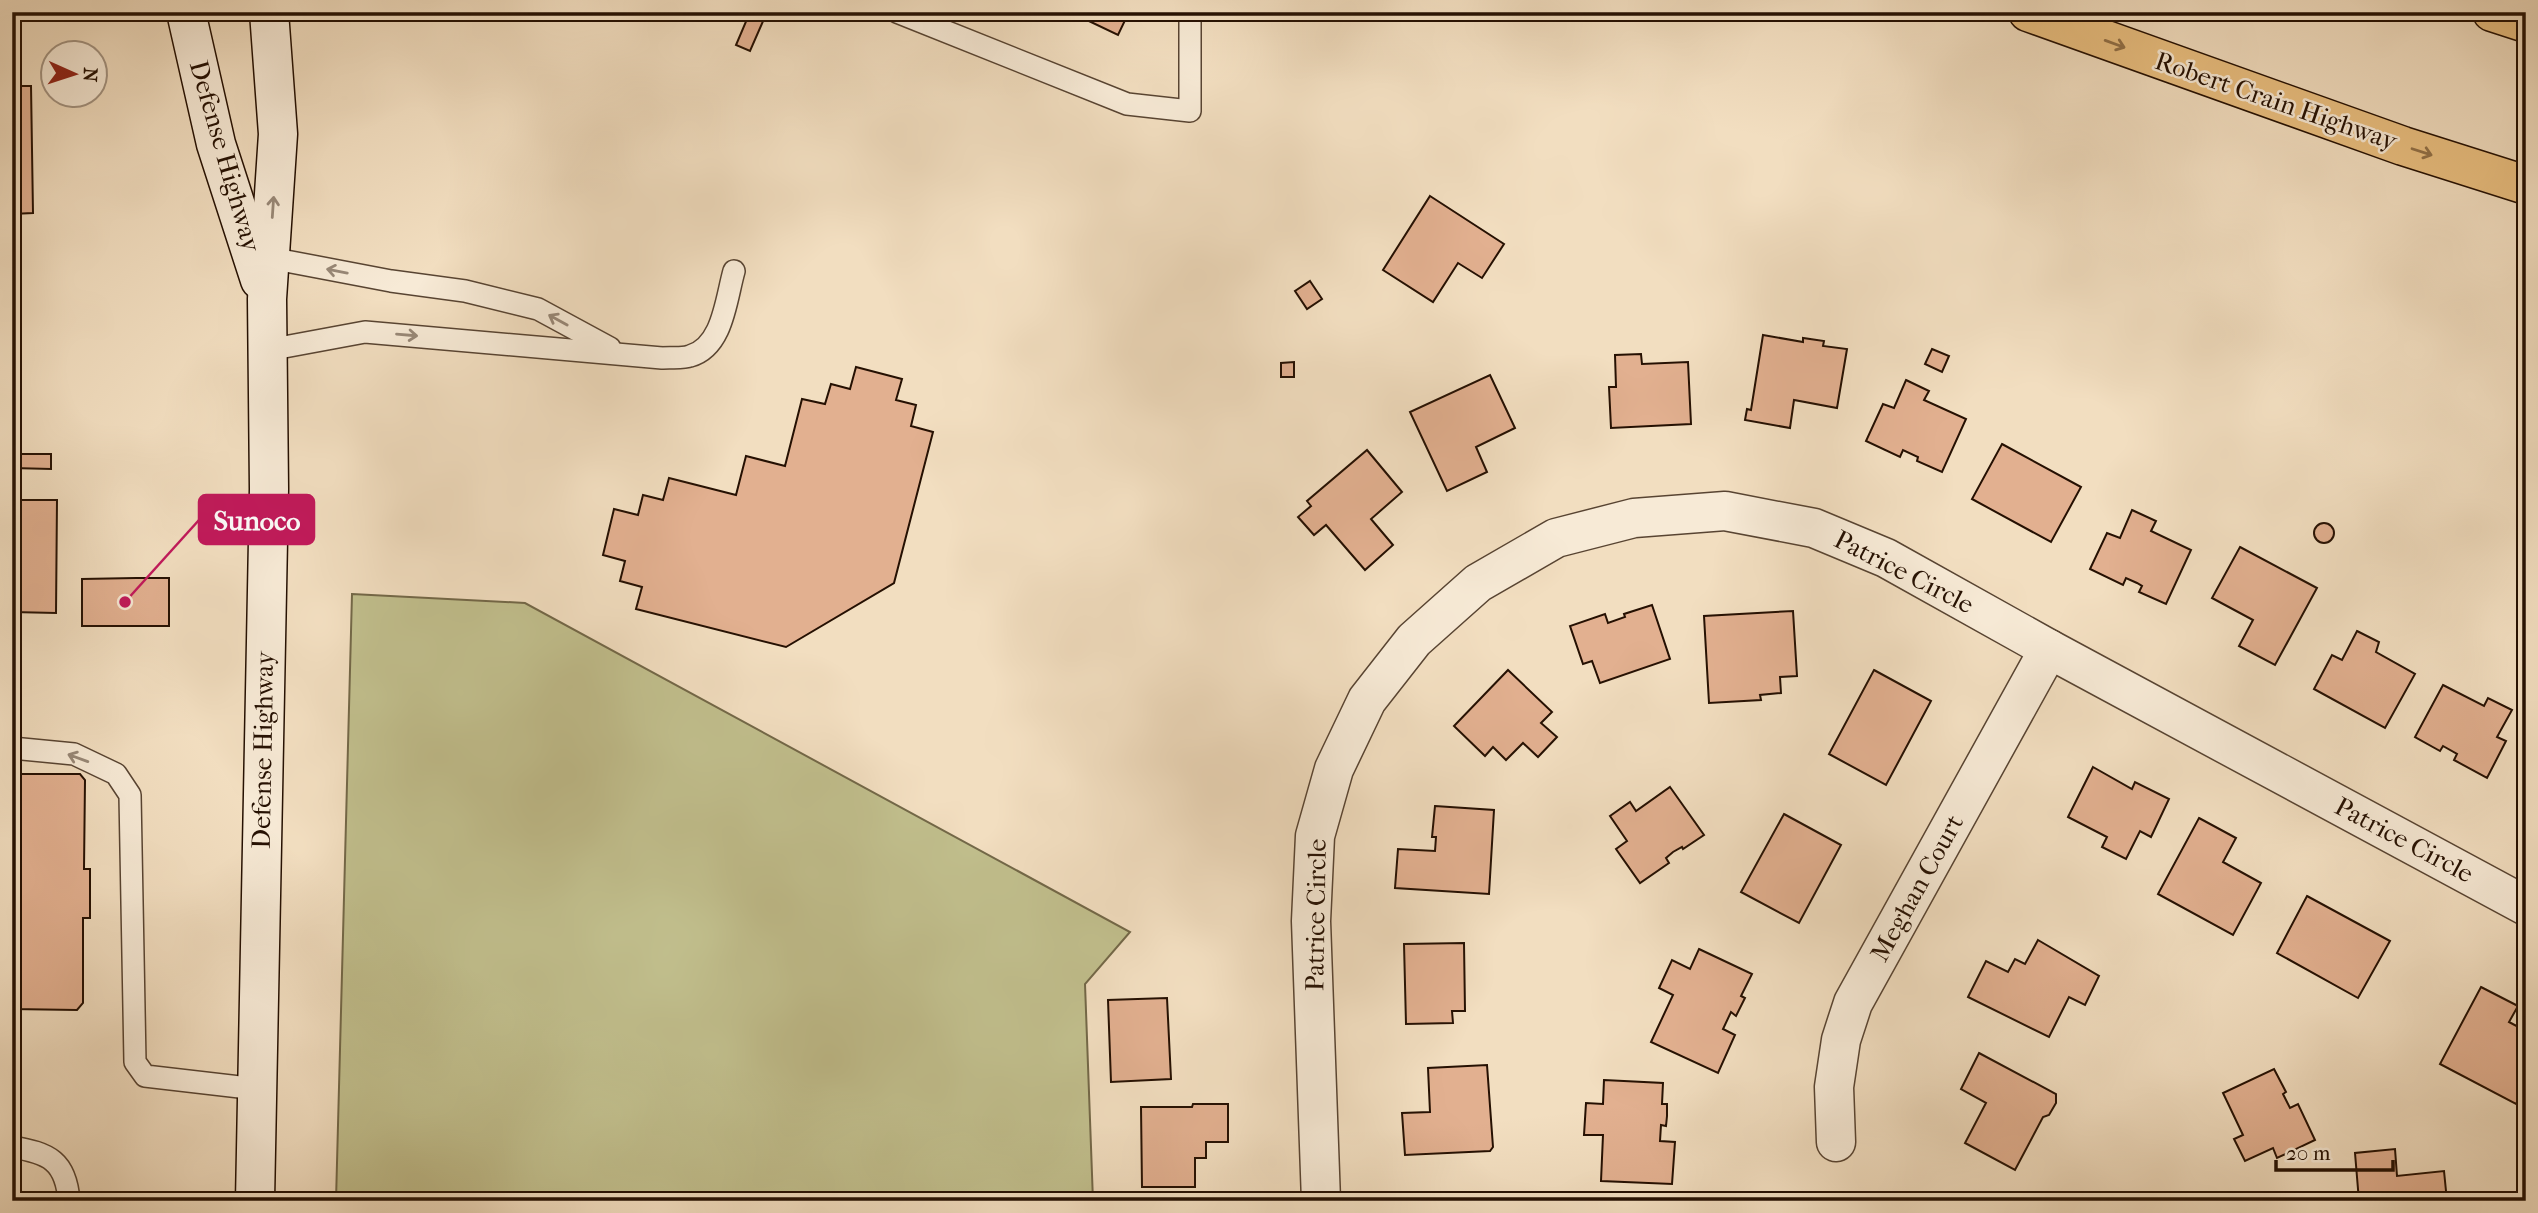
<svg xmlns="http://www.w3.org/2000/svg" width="2538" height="1213" viewBox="0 0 2538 1213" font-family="'IM FELL French Canon',serif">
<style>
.green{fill:#c1bf8d;stroke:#736848;stroke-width:2}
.building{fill:#e2b090;stroke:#251002;stroke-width:2}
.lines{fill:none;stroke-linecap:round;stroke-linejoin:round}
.lane-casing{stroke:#584432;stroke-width:24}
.street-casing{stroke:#584432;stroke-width:41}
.secondary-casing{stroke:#251002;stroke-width:41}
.highway-casing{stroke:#251002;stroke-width:41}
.lane{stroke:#f7ead6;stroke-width:21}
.street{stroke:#f7ead6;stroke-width:38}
.secondary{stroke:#f7ead6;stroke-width:38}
.highway{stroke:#e9bf80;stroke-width:38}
.oneway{stroke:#917047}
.oneway2{stroke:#988877}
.labels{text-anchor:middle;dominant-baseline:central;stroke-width:5;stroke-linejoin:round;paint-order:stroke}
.street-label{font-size:26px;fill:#251002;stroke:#f7ead6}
.leader{fill:none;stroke:#c2185b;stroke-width:2.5}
.callout-dot{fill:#c2185b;stroke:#f7ead6;stroke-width:2.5}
.callout{fill:#c2185b;stroke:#c2185b;stroke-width:2.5}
.callout-label{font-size:28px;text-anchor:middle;font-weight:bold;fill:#fff}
</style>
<rect width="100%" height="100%" fill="#f2dec0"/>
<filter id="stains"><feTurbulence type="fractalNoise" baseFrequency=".00286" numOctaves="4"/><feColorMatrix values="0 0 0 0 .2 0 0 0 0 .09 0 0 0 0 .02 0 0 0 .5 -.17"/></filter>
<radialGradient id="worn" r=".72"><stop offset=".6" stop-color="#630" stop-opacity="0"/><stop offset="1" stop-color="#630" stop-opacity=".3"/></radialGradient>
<!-- green -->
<polygon class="green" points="352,594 525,603 1130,932 1085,984 1093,1201 336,1201"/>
<!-- building -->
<g class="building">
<polygon points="750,12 764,19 750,51 736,45"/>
<polygon points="1070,12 1129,12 1118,35"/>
<polygon points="12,86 31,86 33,213 12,214"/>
<polygon points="1430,196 1504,244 1482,278 1458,263 1433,302 1383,270"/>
<polygon points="1310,281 1322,299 1307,309 1295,291"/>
<polygon points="1763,335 1803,342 1803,338 1824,341 1823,346 1847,349 1837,408 1794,400 1790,428 1745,420 1747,409 1751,410"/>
<polygon points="1932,349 1949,356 1942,372 1925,364"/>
<polygon points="1641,354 1642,364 1688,362 1691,424 1611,428 1609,387 1616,387 1615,355"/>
<polygon points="1294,362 1294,377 1281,377 1281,363"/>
<polygon points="856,367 902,379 896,400 916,405 911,426 933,432 894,583 786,647 636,609 642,587 620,581 625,561 603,555 614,509 638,515 643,495 663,500 669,478 736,495 746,456 785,466 802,399 825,404 831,384 850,389"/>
<polygon points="1490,375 1515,428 1476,447 1487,472 1447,491 1410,412"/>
<polygon points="1906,380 1929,391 1924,400 1966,419 1942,472 1917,461 1918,457 1903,450 1900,457 1866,441 1883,404 1894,408"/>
<polygon points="2002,444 2081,487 2051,542 1972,499"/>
<polygon points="1367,450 1402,492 1371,519 1393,545 1365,570 1326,525 1314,535 1298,517 1311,506 1307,501"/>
<polygon points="12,454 51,454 51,469 12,468"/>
<polygon points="12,500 57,500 56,613 12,612"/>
<polygon points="2132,510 2156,521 2151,531 2191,550 2166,604 2139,592 2142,586 2137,583 2126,578 2123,585 2090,569 2107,533 2120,538"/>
<circle cx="2324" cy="533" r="10"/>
<polygon points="2240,547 2317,588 2275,665 2239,646 2253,620 2212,598"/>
<polygon points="136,578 169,578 169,626 82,626 82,579"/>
<polygon points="1652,605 1670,659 1600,683 1592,661 1583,664 1570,626 1605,614 1608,623 1625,617 1624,614"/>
<polygon points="1793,611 1797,676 1780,677 1781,693 1760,695 1761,700 1709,703 1704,616"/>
<polygon points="2357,631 2379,642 2376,652 2415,674 2385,728 2314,689 2332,655 2342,660"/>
<polygon points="1508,670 1552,712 1541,723 1557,737 1538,757 1523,743 1506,760 1493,747 1485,756 1454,726"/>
<polygon points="1874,670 1931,701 1886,785 1829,754"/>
<polygon points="2443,685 2484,706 2488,698 2512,710 2497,737 2506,741 2487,778 2454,760 2457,754 2443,746 2440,751 2415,737"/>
<polygon points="2093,767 2132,789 2135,782 2169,799 2151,837 2140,831 2126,859 2102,847 2107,837 2068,817"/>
<polygon points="12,774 80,774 85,780 84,869 90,869 90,918 83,918 83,1003 77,1010 12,1009"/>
<polygon points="1670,787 1704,835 1683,849 1682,847 1673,852 1666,858 1669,863 1640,883 1616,849 1627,841 1610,816 1630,802 1636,811"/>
<polygon points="1435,806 1494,810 1489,894 1395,888 1398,849 1435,851 1436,837 1432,837"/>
<polygon points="1784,814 1841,845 1799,923 1741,892"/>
<polygon points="2199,818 2236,838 2223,862 2261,883 2233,935 2158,894"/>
<polygon points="2307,896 2390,941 2358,998 2277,953"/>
<polygon points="2038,940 2099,976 2085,1005 2069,997 2049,1037 1968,997 1986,961 2008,972 2015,959 2025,964"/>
<polygon points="1464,943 1465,1011 1452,1011 1453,1023 1406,1024 1404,944"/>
<polygon points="1699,949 1752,974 1741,996 1745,998 1736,1016 1731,1012 1723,1029 1735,1035 1718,1073 1651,1042 1673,995 1659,988 1672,960 1690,969"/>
<polygon points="2481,987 2518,1006 2509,1022 2526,1031 2522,1041 2526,1043 2526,1086 2516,1104 2440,1064"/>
<polygon points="1167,998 1171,1079 1111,1082 1108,1000"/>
<polygon points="1979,1053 2056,1094 2056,1103 2049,1115 2043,1117 2015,1170 1965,1143 1986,1103 1961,1089"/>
<polygon points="1487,1065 1493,1147 1490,1151 1405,1155 1402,1113 1430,1112 1428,1068"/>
<polygon points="2274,1069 2286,1092 2283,1094 2290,1108 2298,1104 2315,1140 2277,1158 2273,1148 2245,1161 2234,1139 2243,1135 2223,1093"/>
<polygon points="1604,1080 1663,1083 1662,1104 1667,1104 1667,1116 1666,1126 1661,1125 1660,1141 1675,1142 1672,1184 1601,1181 1603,1135 1584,1135 1586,1103 1603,1104"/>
<polygon points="1193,1104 1228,1104 1228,1142 1206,1142 1206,1158 1195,1158 1195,1187 1142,1187 1141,1107 1192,1107"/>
<polygon points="2395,1149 2397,1176 2444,1171 2447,1201 2359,1201 2355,1153"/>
<polygon points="12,1163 20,1165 15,1201 12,1201"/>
<polygon points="1475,1197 1475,1201 1413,1199"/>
</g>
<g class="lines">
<defs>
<g id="lane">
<polyline points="897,12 1127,104 1190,111 1190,12"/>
<polyline points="270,258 391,281 465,291 538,309 610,348"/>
<path d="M 268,350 L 365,332 L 662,358 C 670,357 682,359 690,356 C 723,347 726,299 734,271"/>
<polyline points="12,748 74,754 116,774 130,795 135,1062 145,1076 257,1089"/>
<path d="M 12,1147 C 49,1153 66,1161 69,1201"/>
</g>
<g id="street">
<polyline points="1836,1142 1834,1087 1841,1040 1853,1003 2049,649"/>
<polyline points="1321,1201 1311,921 1315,836 1334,769 1367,700 1414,640 1478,583 1556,538 1634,518 1725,511 1814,528 1886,558 2049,649 2526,906"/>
</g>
<g id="secondary">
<polyline points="186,12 216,144 260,280"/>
<polyline points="255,1201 269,489 267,299 278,134 269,12"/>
</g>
<g id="highway">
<polyline points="2028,12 2403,146 2526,185"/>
<polyline points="2492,12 2526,23"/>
</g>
</defs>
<!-- lane casing -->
<use href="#lane" class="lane-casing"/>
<!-- street casing -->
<use href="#street" class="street-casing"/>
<!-- secondary casing -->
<use href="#secondary" class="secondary-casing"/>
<!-- highway casing -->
<use href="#highway" class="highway-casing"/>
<!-- lane -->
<use href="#lane" class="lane"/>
<!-- street -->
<use href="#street" class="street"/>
<!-- secondary -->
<use href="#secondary" class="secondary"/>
<!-- highway -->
<use href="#highway" class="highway"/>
</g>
<!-- one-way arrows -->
<defs><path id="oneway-shaft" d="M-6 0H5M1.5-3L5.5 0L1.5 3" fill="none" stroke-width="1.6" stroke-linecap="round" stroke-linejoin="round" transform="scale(1.75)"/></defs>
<g class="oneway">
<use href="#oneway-shaft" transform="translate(2115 44) rotate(20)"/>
<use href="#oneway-shaft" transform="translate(2422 152) rotate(18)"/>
</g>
<g class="oneway2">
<use href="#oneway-shaft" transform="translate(273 207) rotate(-86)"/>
<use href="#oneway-shaft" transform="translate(337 271) rotate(-169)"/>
<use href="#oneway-shaft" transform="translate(558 320) rotate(-151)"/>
<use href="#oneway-shaft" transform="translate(407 335) rotate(5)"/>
<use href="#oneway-shaft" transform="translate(78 758) rotate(-160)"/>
</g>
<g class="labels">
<!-- street labels -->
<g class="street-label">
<text transform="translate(2276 101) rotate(19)">Robert Crain Highway</text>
<text transform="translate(225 156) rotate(74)">Defense Highway</text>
<text transform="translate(1904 572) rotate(27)">Patrice Circle</text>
<text transform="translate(263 750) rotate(-89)">Defense Highway</text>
<text transform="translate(2404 840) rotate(28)">Patrice Circle</text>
<text transform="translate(1917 888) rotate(-61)">Meghan Court</text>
<text transform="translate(1316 915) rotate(-89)">Patrice Circle</text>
</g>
</g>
<!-- callouts -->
<path class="leader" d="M125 602L199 520"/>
<circle class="callout-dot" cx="125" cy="602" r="7"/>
<rect class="callout" x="199" y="495" width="115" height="49" rx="7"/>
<g class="callout-label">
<text x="257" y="530">Sunoco</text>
</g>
<!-- margin -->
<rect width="2538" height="1213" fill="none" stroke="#f2dec0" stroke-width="42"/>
<rect x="14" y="14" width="2510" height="1185" fill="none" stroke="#251002" stroke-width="3.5"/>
<rect x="21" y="21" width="2496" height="1171" fill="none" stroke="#251002" stroke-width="2"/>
<!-- north arrow -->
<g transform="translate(74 74) rotate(93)"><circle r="33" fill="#f7ead6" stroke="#a39381" stroke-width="2"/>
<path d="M0-5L12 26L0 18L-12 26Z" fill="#8f2418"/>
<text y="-10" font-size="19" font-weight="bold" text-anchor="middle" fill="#251002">N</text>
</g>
<!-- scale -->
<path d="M2276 1160v10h117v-10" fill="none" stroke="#251002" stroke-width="3.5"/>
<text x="2286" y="1160" font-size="21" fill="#251002" stroke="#f7ead6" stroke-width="5" paint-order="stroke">20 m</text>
<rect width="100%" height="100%" filter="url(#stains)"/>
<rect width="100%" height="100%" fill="url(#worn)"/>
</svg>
